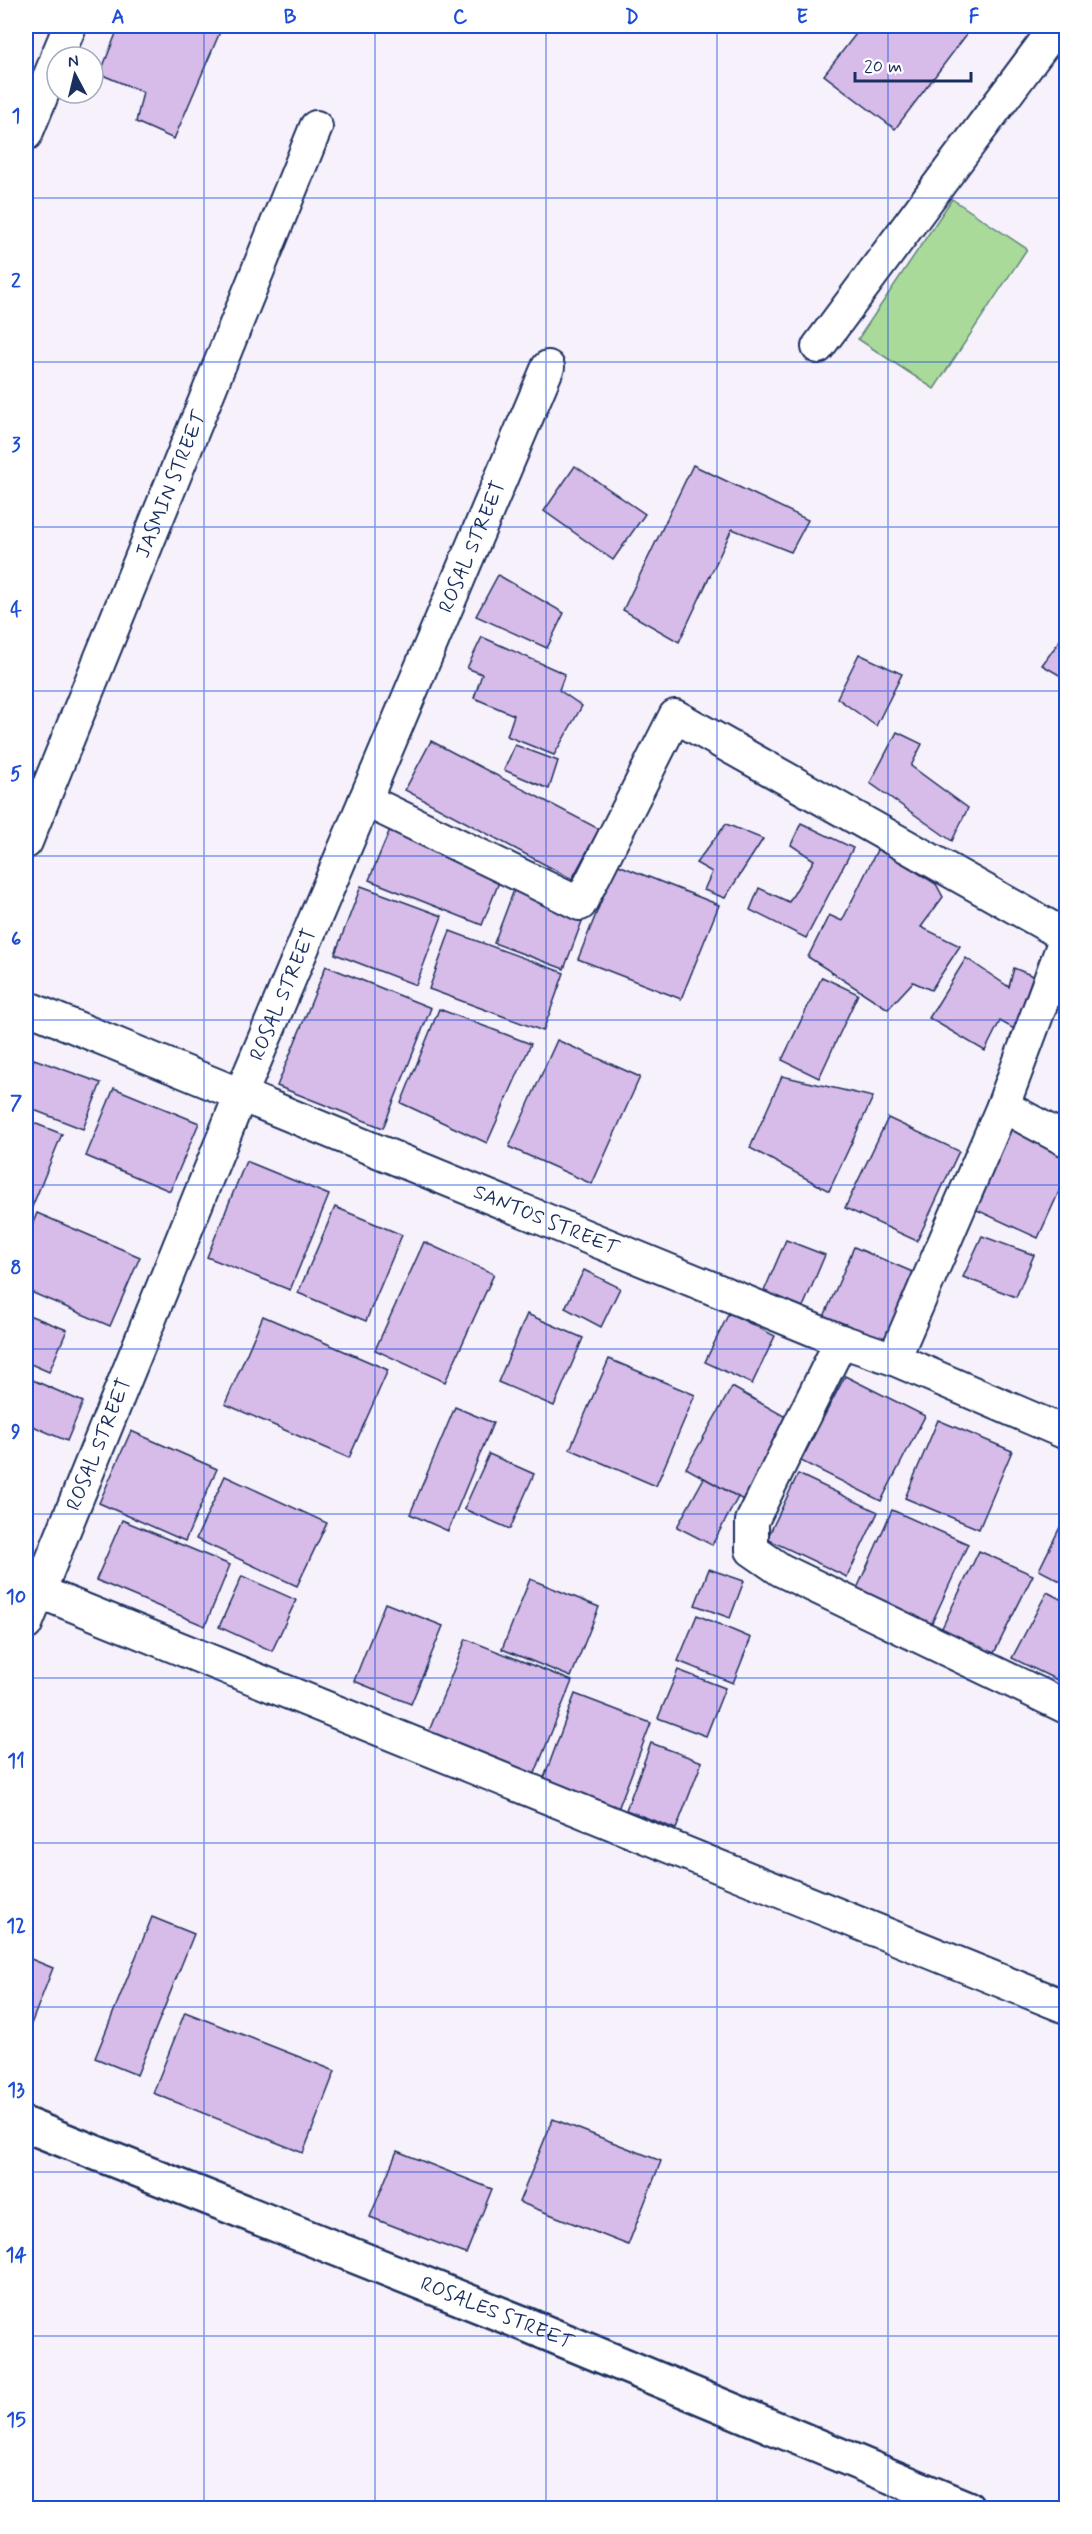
<svg xmlns="http://www.w3.org/2000/svg" width="1092" height="2534" viewBox="0 0 1092 2534" font-family="Mynerve,sans-serif">
<style>
.green{fill:#a9da9a;stroke:#62847c;stroke-width:1.5}
.building{fill:#d7bbe9;stroke:#1b2f5e;stroke-width:1.5}
.lines{fill:none;stroke-linecap:round;stroke-linejoin:round}
.minor-casing{stroke:#1b2f5e;stroke-width:36}
.secondary-casing{stroke:#1b2f5e;stroke-width:38}
.minor{stroke:#fff;stroke-width:32}
.secondary{stroke:#fff;stroke-width:33}
.grid{fill:none;stroke:#1d4ed8;stroke-width:1.5;stroke-opacity:0.55}
.labels{text-anchor:middle;dominant-baseline:central;stroke-width:4.5;stroke-linejoin:round;paint-order:stroke}
.street-label{font-size:20px;fill:#1b2f5e;stroke:#fff}
.neatline{fill:none;stroke:#1d4ed8;stroke-width:2}
.grid-label{font-size:20px;text-anchor:middle;font-weight:bold;fill:#1d4ed8}
</style>
<rect width="100%" height="100%" fill="#f7f1fb"/>
<filter id="ink" filterUnits="userSpaceOnUse"><feTurbulence type="fractalNoise" baseFrequency=".0167" numOctaves="2"/><feDisplacementMap in="SourceGraphic" scale="12" xChannelSelector="R" yChannelSelector="G"/><feConvolveMatrix kernelMatrix="1 2 1 2 8 2 1 2 1" color-interpolation-filters="sRGB"/></filter>
<g filter="url(#ink)">
<!-- green -->
<polygon class="green" points="952,199 1027,249 934,389 858,339"/>
<!-- building -->
<g class="building">
<polygon points="119,26 202,26 220,32 174,139 136,122 143,92 100,74"/>
<polygon points="862,26 973,26 895,129 824,75"/>
<polygon points="693,465 808,520 791,552 732,529 679,642 623,610"/>
<polygon points="575,466 645,514 613,560 544,511"/>
<polygon points="498,575 564,613 547,648 476,616"/>
<polygon points="1066,632 1066,679 1042,665"/>
<polygon points="482,637 565,674 559,690 582,706 554,755 507,736 514,715 474,698 482,674 467,668"/>
<polygon points="859,654 902,674 876,726 837,698"/>
<polygon points="897,732 922,744 911,766 968,808 952,841 870,783"/>
<polygon points="431,741 599,829 572,879 405,790"/>
<polygon points="515,745 558,761 549,789 504,770"/>
<polygon points="801,823 853,848 806,938 750,910 759,888 789,902 814,860 791,845"/>
<polygon points="726,824 763,839 725,898 704,890 712,872 696,863"/>
<polygon points="391,827 503,872 482,925 369,880"/>
<polygon points="878,848 936,884 943,897 921,927 960,946 931,990 913,982 888,1009 808,957 829,915 842,921"/>
<polygon points="616,864 719,905 681,999 578,959"/>
<polygon points="361,886 442,916 416,985 335,954"/>
<polygon points="514,890 584,916 564,969 494,943"/>
<polygon points="450,931 564,973 543,1031 429,989"/>
<polygon points="966,958 1009,987 1014,968 1033,976 1014,1029 1000,1021 985,1051 929,1018"/>
<polygon points="326,966 431,1008 383,1128 277,1086"/>
<polygon points="822,977 858,994 819,1078 782,1060"/>
<polygon points="439,1009 531,1044 487,1143 401,1103"/>
<polygon points="557,1040 640,1077 592,1184 509,1147"/>
<polygon points="34,1059 101,1083 83,1129 26,1107 26,1081"/>
<polygon points="782,1076 873,1097 829,1191 750,1148"/>
<polygon points="114,1088 199,1123 170,1191 86,1156"/>
<polygon points="888,1118 959,1151 917,1241 845,1208"/>
<polygon points="26,1120 62,1134 30,1212 26,1210"/>
<polygon points="1006,1126 1066,1155 1066,1176 1038,1238 968,1206"/>
<polygon points="246,1161 329,1195 290,1290 207,1257"/>
<polygon points="335,1207 402,1235 366,1321 298,1293"/>
<polygon points="37,1213 140,1257 110,1326 26,1290 26,1240"/>
<polygon points="982,1236 1034,1255 1016,1297 963,1277"/>
<polygon points="786,1240 825,1255 803,1307 764,1291"/>
<polygon points="424,1242 494,1274 445,1382 375,1350"/>
<polygon points="854,1247 922,1276 892,1347 823,1319"/>
<polygon points="584,1270 620,1288 601,1327 565,1308"/>
<polygon points="729,1313 775,1336 752,1384 705,1362"/>
<polygon points="26,1314 67,1330 49,1372 26,1362"/>
<polygon points="527,1314 583,1338 554,1406 498,1382"/>
<polygon points="263,1316 388,1370 349,1458 225,1404"/>
<polygon points="609,1359 695,1395 656,1486 570,1449"/>
<polygon points="845,1376 925,1416 881,1501 801,1461"/>
<polygon points="26,1377 83,1402 67,1441 26,1423"/>
<polygon points="732,1387 791,1420 745,1501 686,1468"/>
<polygon points="455,1407 493,1423 448,1531 410,1514"/>
<polygon points="938,1420 1012,1451 979,1529 905,1498"/>
<polygon points="131,1431 217,1469 185,1541 99,1503"/>
<polygon points="489,1454 534,1474 510,1529 464,1509"/>
<polygon points="798,1474 878,1512 847,1577 767,1539"/>
<polygon points="225,1476 327,1523 297,1586 196,1539"/>
<polygon points="704,1478 738,1497 712,1545 677,1527"/>
<polygon points="892,1510 968,1544 930,1627 855,1593"/>
<polygon points="1066,1515 1066,1584 1039,1570"/>
<polygon points="122,1520 230,1565 205,1626 96,1580"/>
<polygon points="979,1551 1033,1575 994,1653 940,1632"/>
<polygon points="709,1569 744,1581 730,1618 695,1605"/>
<polygon points="242,1576 296,1600 272,1651 219,1627"/>
<polygon points="530,1579 599,1607 571,1677 502,1649"/>
<polygon points="1047,1592 1066,1602 1066,1672 1061,1682 1012,1658"/>
<polygon points="385,1603 443,1626 411,1704 354,1681"/>
<polygon points="697,1615 751,1638 733,1683 678,1661"/>
<polygon points="466,1639 572,1681 531,1783 425,1741"/>
<polygon points="678,1670 725,1688 706,1736 658,1718"/>
<polygon points="575,1694 651,1723 615,1817 540,1789"/>
<polygon points="651,1743 702,1762 676,1829 626,1810"/>
<polygon points="152,1917 194,1934 137,2075 95,2058"/>
<polygon points="26,1957 53,1968 26,2037"/>
<polygon points="185,2012 335,2071 303,2153 153,2093"/>
<polygon points="553,2119 661,2161 628,2245 519,2202"/>
<polygon points="397,2151 492,2189 466,2254 370,2217"/>
</g>
<g class="lines">
<defs>
<g id="minor">
<polyline points="57,57 70,26"/>
<polyline points="26,134 57,58"/>
<polyline points="818,347 1057,26"/>
<polyline points="365,800 580,904 675,716 1066,936"/>
<path id="s1" d="M 26,842 L 316,127"/>
<path id="s2" d="M 26,1007 L 841,1341 L 894,1359 L 1066,1433"/>
<polyline points="1003,1106 1066,1140"/>
<polyline points="841,1341 752,1521 752,1550 781,1570 1066,1707"/>
<polyline points="894,1359 1003,1106 1066,937"/>
<polyline points="40,1592 1066,2007"/>
<path id="s3" d="M 26,1624 L 241,1094 L 548,367"/>
</g>
<g id="secondary">
<path id="s4" d="M 26,2125 L 520,2322 L 967,2508"/>
</g>
</defs>
<!-- minor casing -->
<use href="#minor" class="minor-casing"/>
<!-- secondary casing -->
<use href="#secondary" class="secondary-casing"/>
<!-- minor -->
<use href="#minor" class="minor"/>
<!-- secondary -->
<use href="#secondary" class="secondary"/>
</g>
</g>
<!-- grid -->
<path class="grid" d="M 204,26 L 204,2508M 375,26 L 375,2508M 546,26 L 546,2508M 717,26 L 717,2508M 888,26 L 888,2508M 26,198 L 1066,198M 26,362 L 1066,362M 26,527 L 1066,527M 26,691 L 1066,691M 26,856 L 1066,856M 26,1020 L 1066,1020M 26,1185 L 1066,1185M 26,1349 L 1066,1349M 26,1514 L 1066,1514M 26,1678 L 1066,1678M 26,1843 L 1066,1843M 26,2007 L 1066,2007M 26,2172 L 1066,2172M 26,2336 L 1066,2336"/>
<g class="labels">
<!-- street labels -->
<g class="street-label">
<text stroke="none"><textPath href="#s1" startOffset="386">JASMIN STREET</textPath></text>
<text stroke="none"><textPath href="#s3" startOffset="1166">ROSAL STREET</textPath></text>
<text stroke="none"><textPath href="#s3" startOffset="680">ROSAL STREET</textPath></text>
<text stroke="none"><textPath href="#s2" startOffset="562">SANTOS STREET</textPath></text>
<text stroke="none"><textPath href="#s3" startOffset="194">ROSAL STREET</textPath></text>
<text stroke="none"><textPath href="#s4" startOffset="507">ROSALES STREET</textPath></text>
</g>
</g>
<!-- margin -->
<rect width="1092" height="2534" fill="none" stroke="#fff" stroke-width="66"/>
<!-- north arrow -->
<g transform="translate(75 75) rotate(353)"><circle r="28" fill="#ffffff" stroke="#a4acbf" stroke-width="1.5"/>
<path d="M0-4.5L10 22L0 15L-10 22Z" fill="#1b2f5e"/>
<text y="-9" font-size="16" font-weight="bold" text-anchor="middle" fill="#1b2f5e">N</text>
</g>
<!-- scale -->
<path d="M855 72v9h116v-9" fill="none" stroke="#1b2f5e" stroke-width="3"/>
<text x="864" y="72" font-size="18" fill="#1b2f5e" stroke="#ffffff" stroke-width="4.5" paint-order="stroke">20 m</text>
<rect x="33" y="33" width="1026" height="2468" class="neatline"/>
<g class="grid-label">
<text x="118" y="23">A</text>
<text x="290" y="23">B</text>
<text x="460" y="23">C</text>
<text x="632" y="23">D</text>
<text x="802" y="23">E</text>
<text x="974" y="23">F</text>
<text x="16" y="122">1</text>
<text x="16" y="287">2</text>
<text x="16" y="451">3</text>
<text x="16" y="616">4</text>
<text x="16" y="780">5</text>
<text x="16" y="945">6</text>
<text x="16" y="1109">7</text>
<text x="16" y="1274">8</text>
<text x="16" y="1438">9</text>
<text x="16" y="1603">10</text>
<text x="16" y="1767">11</text>
<text x="16" y="1932">12</text>
<text x="16" y="2096">13</text>
<text x="16" y="2261">14</text>
<text x="16" y="2426">15</text>
</g>
</svg>
